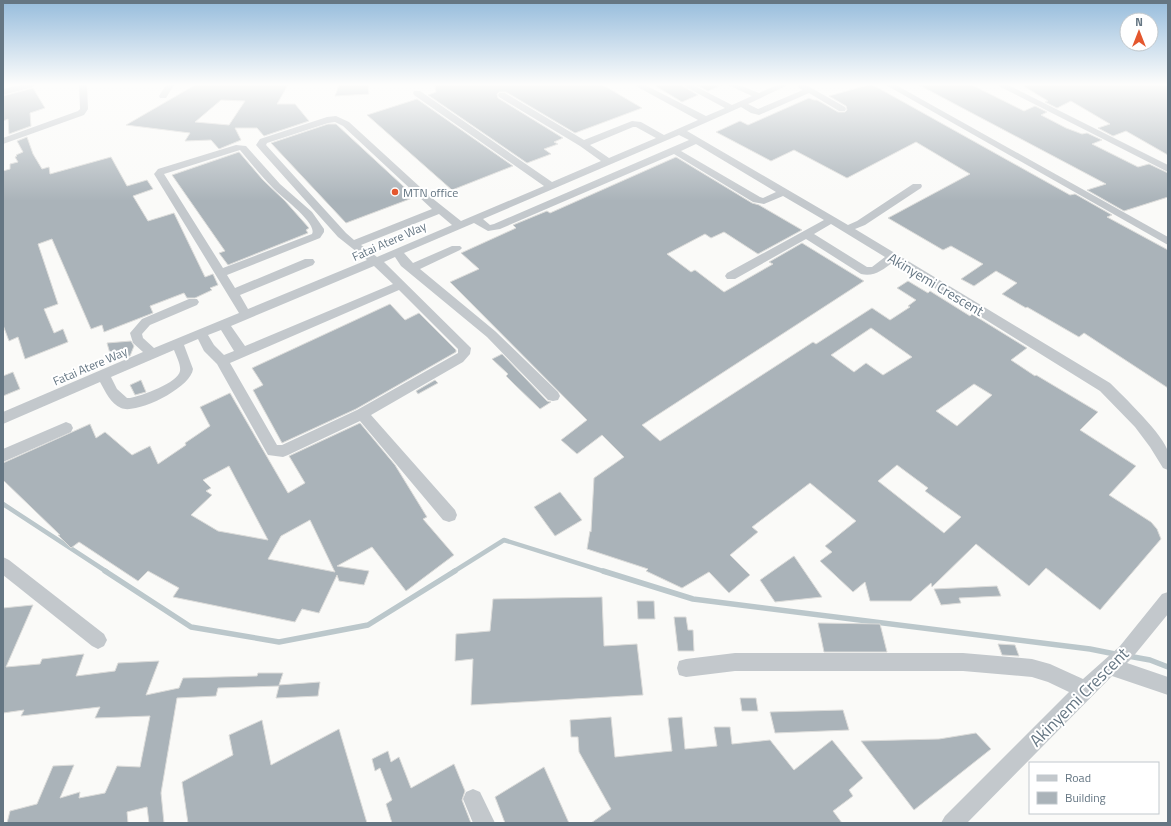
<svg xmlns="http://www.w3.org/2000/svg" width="1171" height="826" viewBox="0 0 1171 826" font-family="'Titillium Web',sans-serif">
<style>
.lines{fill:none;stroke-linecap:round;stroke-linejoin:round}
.stream-far1{stroke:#bbc7cb;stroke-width:4.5}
.stream{stroke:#bbc7cb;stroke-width:5.5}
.building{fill:#aab3b9;stroke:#dcdcda;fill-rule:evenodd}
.minor{fill:#c3c8cc;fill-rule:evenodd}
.poi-dot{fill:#e4572e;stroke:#fff;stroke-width:1.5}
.labels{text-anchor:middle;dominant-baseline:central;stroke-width:4;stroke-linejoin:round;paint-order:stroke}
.far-poi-label{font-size:12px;fill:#657683;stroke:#fff;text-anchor:start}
.far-street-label{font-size:12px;fill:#657683;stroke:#fff}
.street-label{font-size:14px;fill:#657683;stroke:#fff}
.near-street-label{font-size:17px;fill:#657683;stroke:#fff}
</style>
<rect width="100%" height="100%" fill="#fafaf8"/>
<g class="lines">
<!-- stream-far1 -->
<g class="stream-far1">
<polyline points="3,504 107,572"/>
<polyline points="453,572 504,540 606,572"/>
</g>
<!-- stream -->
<g class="stream">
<polyline points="105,571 191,627 279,642 368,625 455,571"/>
<polyline points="603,571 693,599 1090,649 1115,654"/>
<polyline points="1128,656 1150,660 1168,667"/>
</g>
</g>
<!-- building -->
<g class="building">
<path d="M 195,85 L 288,85 L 277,104 L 295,104 L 309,121 L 264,136 L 257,128 L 235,128 L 241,140 L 219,149 L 211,140 L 185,141 L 190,133 L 126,125 ZM 221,100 L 245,101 L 229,125 L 195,122 Z"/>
<polygon points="339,85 368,85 369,94 335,96"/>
<polygon points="435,85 603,85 642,108 575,133 506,92 499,92 497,94 498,98 563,138 554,142 558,144 544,149 551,154 527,163 428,95 436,92"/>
<polygon points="654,85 681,85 698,95 682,102"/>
<polygon points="696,85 722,85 708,91"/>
<polygon points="868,85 873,85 1070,195 1075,194 1112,215 1107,217 1168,250 1168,388 1084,333 1079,337 1027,307 1026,308 1002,294 1017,283 996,271 974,286 961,279 983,264 951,246 943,250 888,218 970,174 916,142 847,178 794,150 771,161 716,132 740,121 748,125 809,98 814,100 817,100 838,112 845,112 847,110 846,106 829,96"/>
<polygon points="919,85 972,85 1024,111 1035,106 1047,112 1041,115 1066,128 1082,134 1087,133 1102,140 1092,144 1138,167 1149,164 1168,173 1168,197 1124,211 1087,190 1106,184"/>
<polygon points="1022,85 1168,85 1168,155 1126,131 1113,136 1098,128 1110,124 1071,101 1057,108 1045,102 1048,101"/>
<polygon points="33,88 45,108 30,113 31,126 9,134 8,119 3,121 3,96"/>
<polygon points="417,99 513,166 452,190 367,115"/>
<polygon points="328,124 336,124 415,197 346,223 271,143"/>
<polygon points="27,137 33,154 42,169 49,167 50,174 111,157 127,186 147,180 153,189 133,196 148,221 174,213 205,277 213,274 218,285 210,288 212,290 195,298 187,298 184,293 150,306 153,313 104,332 102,325 91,329 52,239 38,244 58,304 44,309 54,333 63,329 68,342 25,359 18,337 9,341 3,325 3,171 10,169 10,164 18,162 15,157 17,156 16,155 23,152 17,141"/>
<polygon points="239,152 263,180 285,201 309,228 306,230 308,233 228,265 219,253 225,251 172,175"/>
<path d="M 676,157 L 752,203 L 759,205 L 802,230 L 758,254 L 724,232 L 711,238 L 705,234 L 667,254 L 691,272 L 695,270 L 724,292 L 773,264 L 769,262 L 802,243 L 864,281 L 642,425 L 660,441 L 813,342 L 816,344 L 872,308 L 890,320 L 910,307 L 908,306 L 916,300 L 897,288 L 908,281 L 928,293 L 930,291 L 970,316 L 972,314 L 1027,348 L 1011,360 L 1035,376 L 1036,375 L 1098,412 L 1080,430 L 1136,466 L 1109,495 L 1151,522 L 1157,529 L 1161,539 L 1100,610 L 1046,568 L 1029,586 L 976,544 L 932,587 L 931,583 L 911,601 L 870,601 L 865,582 L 853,592 L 820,561 L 832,552 L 825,546 L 856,521 L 810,483 L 752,527 L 758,532 L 730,555 L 750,575 L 729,593 L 709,572 L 682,588 L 646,571 L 648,569 L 587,549 L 590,531 L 591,532 L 594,478 L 624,457 L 602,435 L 577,454 L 561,440 L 587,420 L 450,282 L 479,269 L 461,253 L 516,228 L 513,225 L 547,211 L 550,213 ZM 871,328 L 912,357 L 883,375 L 866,363 L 854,372 L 831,355 ZM 974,384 L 992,395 L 957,426 L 936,411 ZM 897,465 L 928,488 L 925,491 L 961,517 L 944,533 L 878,481 Z"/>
<polygon points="390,304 405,320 419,313 456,350 456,352 356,409 282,443 253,390 263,385 252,368"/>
<polygon points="131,341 134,346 130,356 111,357 107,343"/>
<polygon points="502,354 547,401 551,402 540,409 514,384 506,376 508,374 492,359"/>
<polygon points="13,372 20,389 3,396 3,376"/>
<polygon points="141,380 146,392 135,395 130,385"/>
<polygon points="435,380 438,383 418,394 416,391"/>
<path d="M 230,393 L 288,493 L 305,483 L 289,456 L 360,423 L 395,465 L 427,517 L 423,519 L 454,555 L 406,591 L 372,547 L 337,566 L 369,571 L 364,585 L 339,581 L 337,575 L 319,613 L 302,609 L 295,622 L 173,597 L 179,588 L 148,571 L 138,581 L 79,542 L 71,548 L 58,535 L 60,535 L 3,480 L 3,463 L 90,424 L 96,438 L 105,432 L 132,455 L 150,446 L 158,464 L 186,445 L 185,443 L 210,426 L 200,407 ZM 229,466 L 268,540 L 218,531 L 191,515 L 212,495 L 206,491 L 211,488 L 203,480 ZM 310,520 L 333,568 L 335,572 L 268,559 L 281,536 Z"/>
<polygon points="560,492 582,520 555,536 534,507"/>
<polygon points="794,556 822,597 775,602 760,580"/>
<polygon points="997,586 1001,596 959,598 961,603 941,605 934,589"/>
<polygon points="602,597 604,646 637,644 643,695 471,705 473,659 455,661 456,634 490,631 493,599"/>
<polygon points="637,601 654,601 655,619 638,619"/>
<polygon points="33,605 6,667 40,664 42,659 84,654 76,676 115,671 118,663 159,661 146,695 179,688 183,678 257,676 258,673 283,673 279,685 320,682 318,696 276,698 279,686 218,688 216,696 177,698 161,793 164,823 149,823 147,807 127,812 128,823 7,823 10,811 37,804 53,766 74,765 60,798 80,792 79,798 105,793 117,766 140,767 150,716 95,718 100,707 21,716 24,710 3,713 3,608"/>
<polygon points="674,617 686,617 688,630 693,630 694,651 678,651"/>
<polygon points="818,623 880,624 887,652 824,652"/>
<polygon points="998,644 1015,645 1019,656 1002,655"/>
<polygon points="740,698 756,698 758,711 742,711"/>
<polygon points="843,710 849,730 775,733 770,712"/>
<polygon points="611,717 615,757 672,751 668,718 682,717 685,749 717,746 714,727 730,727 732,744 770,740 794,770 832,740 863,778 849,790 853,796 833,811 842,823 591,823 611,809 579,752 578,737 571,737 570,720"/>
<polygon points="262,720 271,765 339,729 367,823 188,823 182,782 233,755 229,735"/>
<polygon points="976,733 991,749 914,810 861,741 939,739"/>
<polygon points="388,751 391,762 399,757 411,788 454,764 465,791 462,800 471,823 392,823 386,804 392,800 380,768 375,771 372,759"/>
<polygon points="544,767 569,823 505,823 495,797"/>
</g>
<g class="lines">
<!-- minor -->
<g class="minor">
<polygon points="20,85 34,85 33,87 3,95 3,89"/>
<polygon points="79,85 87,85 88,109 84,115 3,144 3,138 78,111 80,109"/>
<polygon points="166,85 174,85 166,98 160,98 159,96"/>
<path d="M 634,85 L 645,85 L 706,116 L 725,108 L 682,85 L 693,85 L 732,105 L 752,96 L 728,85 L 739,85 L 759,93 L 777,85 L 788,85 L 748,104 L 758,109 L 803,90 L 799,88 L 798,85 L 806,85 L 845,107 L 846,109 L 845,111 L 839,111 L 809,93 L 759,115 L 751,113 L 741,107 L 687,131 L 848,225 L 857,221 L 913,184 L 921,184 L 922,186 L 921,188 L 865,225 L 855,229 L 1110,383 C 1122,395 1165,436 1168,452 C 1169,457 1168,464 1168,470 L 1163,468 L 1150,447 L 1135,427 L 1100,391 L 893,262 C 883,270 874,277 861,274 L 806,239 L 735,279 L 727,279 L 725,276 L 727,273 L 824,220 L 783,196 L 764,204 L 753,202 L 674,154 L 500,229 L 488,231 L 474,223 L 404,253 L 413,263 L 452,246 L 460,246 L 462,248 L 460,250 L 420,269 L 495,331 L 558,392 L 560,396 L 558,400 L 553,401 L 548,400 L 487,337 L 401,266 L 395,257 L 384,262 L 471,348 L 470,354 L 463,362 L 371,415 L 455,510 L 457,515 L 455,520 L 449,522 L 443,520 L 360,421 L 288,455 L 283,457 L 268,455 L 217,364 L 204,351 L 198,339 L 184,345 L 193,369 C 191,388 136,415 121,408 C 111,404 105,391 100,382 L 3,424 L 3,412 L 143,352 L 133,343 L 130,333 L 142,319 L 189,299 L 197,299 L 199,302 L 197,305 L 150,325 L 142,334 L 143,338 L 154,348 L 239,313 L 154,174 L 158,169 L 236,145 L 246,146 L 280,184 L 312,212 L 324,229 L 324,232 L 320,238 L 227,275 L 235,288 L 305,259 L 313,259 L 315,262 L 313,265 L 240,295 L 248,309 L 367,260 L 338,237 L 262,152 L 256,145 L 260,139 L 327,117 L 336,116 L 349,122 L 432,198 L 461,221 L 544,186 L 414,95 L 413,93 L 414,91 L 420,91 L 552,182 L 601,161 L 580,146 L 499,97 L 498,95 L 499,93 L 505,93 L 584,140 L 632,121 L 641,122 L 664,135 L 698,120 ZM 335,122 L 343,126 L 432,209 L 354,240 L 346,233 L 266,145 L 267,143 L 328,123 ZM 633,127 L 636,127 L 656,138 L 609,158 L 590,145 ZM 679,135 L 689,140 L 494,224 L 490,225 L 483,219 ZM 696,144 L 776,192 L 763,198 L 760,197 L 681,151 ZM 240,150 C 251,163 261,176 273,188 C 280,196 318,223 312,234 L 223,268 L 164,174 ZM 439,214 L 452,225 L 377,257 L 361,245 ZM 831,224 L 885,257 L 872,267 L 867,267 L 814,234 ZM 374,266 L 393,284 L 245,346 L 231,326 ZM 399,290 L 458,349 L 458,353 L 357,410 L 282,445 L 277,445 L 230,363 ZM 221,330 L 234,351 L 224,355 L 214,345 L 208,335 ZM 174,350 C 176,356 181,364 180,371 C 178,383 141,396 130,398 L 127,398 L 117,389 L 111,377 Z"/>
<polygon points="886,85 896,85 1168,237 1168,245"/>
<polygon points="997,85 1008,85 1168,165 1168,172"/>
<polygon points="66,422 71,424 73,428 71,432 3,462 3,449"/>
<polygon points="3,557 9,560 104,634 107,640 104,646 98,649 92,646 3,575"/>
<polygon points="1168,592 1168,614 1132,658 1127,663 1168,677 1168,695 1112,676 967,823 941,823 945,816 1069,692 1048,682 1032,677 963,671 735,671 686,677 679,675 677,668 679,661 686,659 735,653 963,653 1032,659 1050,664 1083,679 1120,646 1162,594"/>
<polygon points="473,789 480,792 495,823 473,823 463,799 466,792"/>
</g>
</g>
<!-- sky -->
<linearGradient id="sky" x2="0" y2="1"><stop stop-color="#96bcdc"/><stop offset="0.42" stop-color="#fdfdfc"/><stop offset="1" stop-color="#fdfdfc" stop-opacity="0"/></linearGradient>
<rect width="1171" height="201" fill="url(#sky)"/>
<!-- markers -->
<circle class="poi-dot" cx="395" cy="192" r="4"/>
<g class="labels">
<!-- far-poi labels -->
<g class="far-poi-label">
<text x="403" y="192">MTN office</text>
</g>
<!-- far-street labels -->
<g class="far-street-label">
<text transform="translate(389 241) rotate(-24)">Fatai Atere Way</text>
<text transform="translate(90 366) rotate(-23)">Fatai Atere Way</text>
</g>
<!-- street labels -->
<g class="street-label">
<text transform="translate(936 284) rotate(31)">Akinyemi Crescent</text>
</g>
<!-- near-street labels -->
<g class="near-street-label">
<text transform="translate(1079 697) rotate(-45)">Akinyemi Crescent</text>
</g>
</g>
<!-- border -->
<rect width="1171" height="826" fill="none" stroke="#657683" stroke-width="8"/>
<!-- legend -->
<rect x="1029" y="762" width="130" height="52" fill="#ffffff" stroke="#c1c8cd"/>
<rect x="1037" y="775" width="20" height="6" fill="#c3c8cc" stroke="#c1c8cd"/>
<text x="1065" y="782" font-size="12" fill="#657683">Road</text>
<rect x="1037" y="792" width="20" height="12" fill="#aab3b9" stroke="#c1c8cd"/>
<text x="1065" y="802" font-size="12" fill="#657683">Building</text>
<!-- north arrow -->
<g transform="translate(1139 32)"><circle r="19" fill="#ffffff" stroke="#c1c8cd"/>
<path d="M0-3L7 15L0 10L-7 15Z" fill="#e4572e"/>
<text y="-6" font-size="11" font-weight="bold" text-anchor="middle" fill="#657683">N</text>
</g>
</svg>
